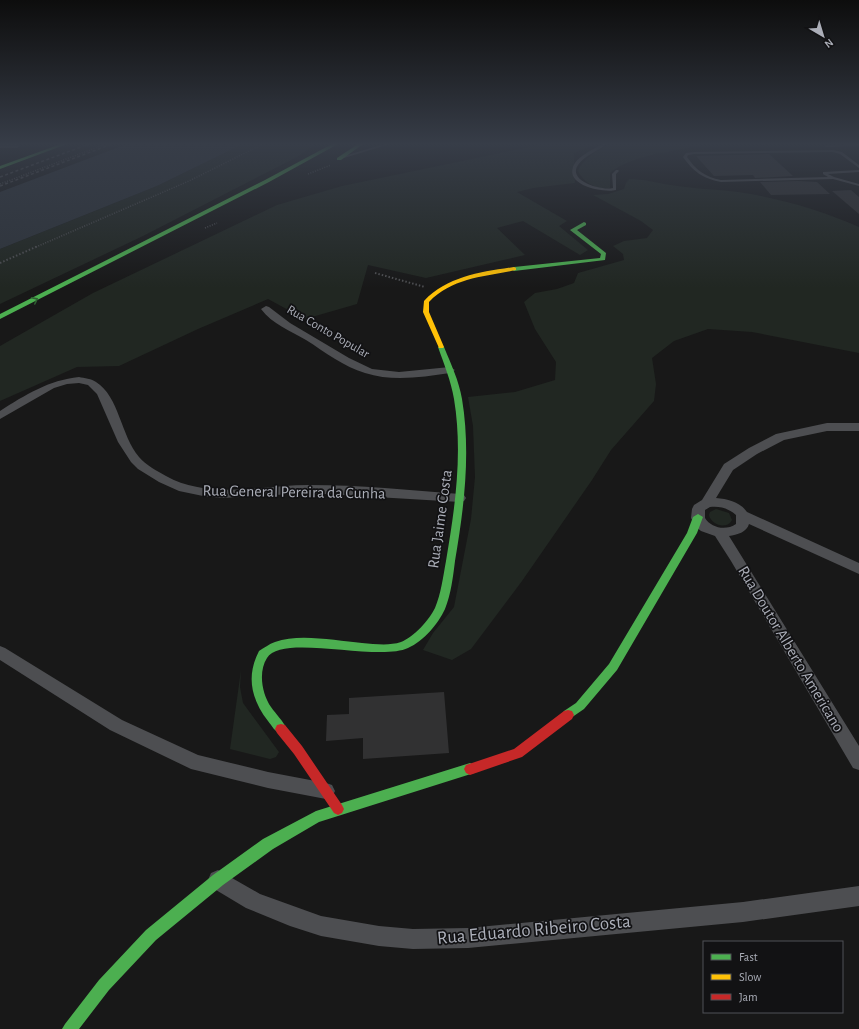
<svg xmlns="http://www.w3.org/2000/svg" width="859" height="1029" viewBox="0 0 859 1029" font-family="'Alegreya Sans',sans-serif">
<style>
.green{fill:#212722}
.water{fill:#2e343b}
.building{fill:#313132}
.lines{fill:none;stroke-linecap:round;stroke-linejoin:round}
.path-far1{stroke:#4e4f52;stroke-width:1.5;stroke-dasharray:1 1.5;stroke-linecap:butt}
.path{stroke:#4e4f52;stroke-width:2;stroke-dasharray:1.5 2;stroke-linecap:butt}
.lane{fill:#4d4e51;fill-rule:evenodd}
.street{fill:#4d4e51;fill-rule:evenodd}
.fast{fill:#4caf50;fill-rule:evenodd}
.slow{fill:#ffc107;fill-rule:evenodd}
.jam{fill:#c62828;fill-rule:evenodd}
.rail{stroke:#4e4e51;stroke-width:1.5;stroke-dasharray:3 2.5;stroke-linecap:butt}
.oneway{stroke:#2f6032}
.labels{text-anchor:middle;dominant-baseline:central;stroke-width:3.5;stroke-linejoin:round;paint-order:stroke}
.far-street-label{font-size:13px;fill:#abaeb8;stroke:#121214}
.street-label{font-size:16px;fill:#abaeb8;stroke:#121214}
.near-street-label{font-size:19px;fill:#abaeb8;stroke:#121214}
</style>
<rect width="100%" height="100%" fill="#181818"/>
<!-- green -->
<g class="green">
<polygon points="243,144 316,144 297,157 143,236 0,304 0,249 157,186"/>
<polygon points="543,144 597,144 574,153 575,183 533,188 517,192 567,221 559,226 588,250 580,255 523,221 497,228 525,255 426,278 368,265 357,304 305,319 268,299 198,329 119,366 77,367 0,401 0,346 93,293 277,205 342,186"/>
<path d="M 610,144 L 706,144 C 677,152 634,153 610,173 L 610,188 C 597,191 583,182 578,171 C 582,159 600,149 610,144 Z"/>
<path d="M 629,179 C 644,179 657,183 671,185 C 694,189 716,189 738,192 C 779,198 821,210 859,227 L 859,353 L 752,332 L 708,329 L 674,341 L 652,358 L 656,384 L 654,401 L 611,450 L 592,480 L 522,581 L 471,649 L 452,660 L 423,650 L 433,633 L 454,607 L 471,519 L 475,477 L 473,426 L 468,397 L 515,392 L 555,380 L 556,362 L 535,329 L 524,302 L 535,293 L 557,289 L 574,283 L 578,273 L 624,260 L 623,254 L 613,246 L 624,241 L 647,238 L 653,230 L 641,221 L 593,195 L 608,194 L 624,189 L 626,183 Z"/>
<path d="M 716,509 L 729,513 L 732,520 C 727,530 711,525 709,515 L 710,512 Z"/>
<polygon points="241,670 240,687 243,703 279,752 276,757 270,759 230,749"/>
</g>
<!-- water -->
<polygon class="water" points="127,144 243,144 157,186 0,249 0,192"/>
<!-- building -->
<g class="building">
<polygon points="769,154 793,176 755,178 753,175 714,176 696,156"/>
<polygon points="798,181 817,182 830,194 771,195 760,182"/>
<polygon points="851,190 859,197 859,214 832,191"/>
<polygon points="444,692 449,753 363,759 363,738 326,741 327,715 349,714 349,698"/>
</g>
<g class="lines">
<!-- path-far1 -->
<g class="path-far1">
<polyline points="308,174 331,165"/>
<polyline points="0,184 106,144"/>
<polyline points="205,228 217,223"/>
<polyline points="36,247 189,181 263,144"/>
</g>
<!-- path -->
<g class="path">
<polyline points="0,263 38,246"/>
<polyline points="375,273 425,287"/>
</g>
<!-- lane -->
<g class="lane">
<polygon points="384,144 390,144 344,158 341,157"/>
<path d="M 602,144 L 607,144 C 598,151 585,155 578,165 C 567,181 602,191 613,188 L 612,174 L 616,170 L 618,170 L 619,171 L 616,174 L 616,190 C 604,193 566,186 573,167 C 577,156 593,150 602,144 Z"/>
<polygon points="859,144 859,146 826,147 824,146 826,145"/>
<path d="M 833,150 L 842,152 L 859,165 L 859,168 L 840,154 L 833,152 L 694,154 L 688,155 L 687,157 C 696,170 705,177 721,180 L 828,177 L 823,174 L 823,172 L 859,170 L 859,172 L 828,174 L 834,177 L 859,184 L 859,186 L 833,179 L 721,182 C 702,178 694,172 683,157 L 686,153 L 694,152 Z"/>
</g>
<!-- street -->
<g class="street">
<polygon points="0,144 17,144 20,146 17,148 0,148"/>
<path d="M 266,306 L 269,307 L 290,323 L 349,358 L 372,369 L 399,372 L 450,367 L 455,370 L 450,373 C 422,377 393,382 365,373 C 344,367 325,352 306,340 C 291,331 272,324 261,309 Z"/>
<path d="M 79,377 C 84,378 92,379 96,382 C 119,396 121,436 139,457 C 146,465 157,471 166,476 C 209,500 263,485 309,485 C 359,485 410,490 460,494 L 464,495 L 466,498 L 464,501 L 460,502 L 309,493 L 223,498 L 203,496 L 179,491 L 159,482 L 138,469 L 131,462 L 118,442 L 97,394 L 88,385 L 79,383 L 67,384 L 54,388 L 0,419 L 0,411 C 25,395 49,380 79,377 Z"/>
<path d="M 827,423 L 859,423 L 859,431 L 827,431 L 784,440 L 757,454 L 733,470 L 716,498 C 728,499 740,502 747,512 L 859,563 L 859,574 L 749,524 C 747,532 737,535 729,536 L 859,746 L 859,770 L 853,768 L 731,561 L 715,536 L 701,531 L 696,527 L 691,518 L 692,509 L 694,505 L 702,500 L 724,464 L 749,448 L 776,434 ZM 710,507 C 720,506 728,508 736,515 L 736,524 C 726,531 711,528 705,518 L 705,510 Z"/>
<polygon points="0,646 5,648 122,720 198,755 268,772 326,783 332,785 335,791 332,797 326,799 268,788 191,769 110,730 0,660"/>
<polygon points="218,870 260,894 321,916 379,926 413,929 468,928 743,902 859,886 859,906 743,922 468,948 413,949 379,946 321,936 290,926 246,908 211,887 208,880 211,873"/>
</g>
<!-- fast -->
<g class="fast">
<polygon points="61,144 67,144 0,169 0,166"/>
<polygon points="332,144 338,144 269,182 0,319 0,314 265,180"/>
<polygon points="358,144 363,144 341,160 337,160 337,158"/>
<polygon points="584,222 586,223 586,225 577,230 606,253 605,260 514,271 511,269 514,267 600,258 601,254 570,230"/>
<path d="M 441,345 L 444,347 C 451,364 459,381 462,399 C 471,453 464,508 455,561 C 453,577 451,594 445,609 C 438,624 424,641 408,648 C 378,662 281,633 267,658 C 258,672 262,694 271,707 C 276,714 283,721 287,729 L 285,733 L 281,734 C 275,732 272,726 268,721 C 251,699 246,676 259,651 C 264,648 269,644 275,642 C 300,633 336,641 362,643 C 375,644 389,646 401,642 C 414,637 429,620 435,608 C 441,594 443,577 446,561 C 455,508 463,453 454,399 C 451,381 444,364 438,347 Z"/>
<polygon points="698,514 703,517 697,533 617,670 584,709 568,720 564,719 562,715 564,711 576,703 609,664 687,533 693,517"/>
<polygon points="470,763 474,765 476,769 474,773 319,822 273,849 223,885 156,940 109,990 79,1029 62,1029 65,1024 99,980 146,930 213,875 263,839 316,811"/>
</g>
<!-- slow -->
<path class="slow" d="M 514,267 L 516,268 L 516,270 C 485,277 453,277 429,302 L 429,312 L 444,347 L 443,348 L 439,348 L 423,312 L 424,301 C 448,276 481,272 514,267 Z"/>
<!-- jam -->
<g class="jam">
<polygon points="568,710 572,711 574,715 572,719 522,757 470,775 466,773 464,769 466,765 514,749 564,711"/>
<polygon points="281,724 285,725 302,746 342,805 344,809 342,813 338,815 334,813 294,754 277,733 275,729 277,725"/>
</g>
<!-- rail -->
<g class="rail">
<polyline points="0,177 89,144"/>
<polyline points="0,186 112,144"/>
</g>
</g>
<!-- one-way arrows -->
<defs><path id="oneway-chevron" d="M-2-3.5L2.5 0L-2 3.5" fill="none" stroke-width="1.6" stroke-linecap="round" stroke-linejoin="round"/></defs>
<use class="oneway" href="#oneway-chevron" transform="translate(35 300) rotate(-27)"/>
<!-- sky -->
<linearGradient id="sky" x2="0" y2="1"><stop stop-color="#0d0d0d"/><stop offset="0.5" stop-color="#373d48"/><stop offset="1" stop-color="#373d48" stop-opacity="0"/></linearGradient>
<rect width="859" height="288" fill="url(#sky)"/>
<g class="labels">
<!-- far-street labels -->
<g class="far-street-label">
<text transform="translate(328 332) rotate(30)">Rua Conto Popular</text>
</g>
<!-- street labels -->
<g class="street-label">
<text transform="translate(294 492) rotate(1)">Rua General Pereira da Cunha</text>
<text transform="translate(440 519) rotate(-82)">Rua Jaime Costa</text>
<text transform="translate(791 649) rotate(59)">Rua Doutor Alberto Americano</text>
</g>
<!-- near-street labels -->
<g class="near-street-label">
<text transform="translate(534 930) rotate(-5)">Rua Eduardo Ribeiro Costa</text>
</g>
</g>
<!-- legend -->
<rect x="703" y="941" width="140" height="72" fill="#121214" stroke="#4f5056"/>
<rect x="711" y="954" width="20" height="6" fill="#4caf50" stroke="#4f5056"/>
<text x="739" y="961" font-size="12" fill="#abaeb8">Fast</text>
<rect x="711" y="974" width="20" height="6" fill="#ffc107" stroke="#4f5056"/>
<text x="739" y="981" font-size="12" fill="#abaeb8">Slow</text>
<rect x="711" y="994" width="20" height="6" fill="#c62828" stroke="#4f5056"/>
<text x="739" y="1001" font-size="12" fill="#abaeb8">Jam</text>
<!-- north arrow -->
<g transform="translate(823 36) rotate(142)" stroke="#121214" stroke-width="3" paint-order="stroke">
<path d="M0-3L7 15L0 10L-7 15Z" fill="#abaeb8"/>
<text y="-6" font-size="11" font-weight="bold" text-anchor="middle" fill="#abaeb8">N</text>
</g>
</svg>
